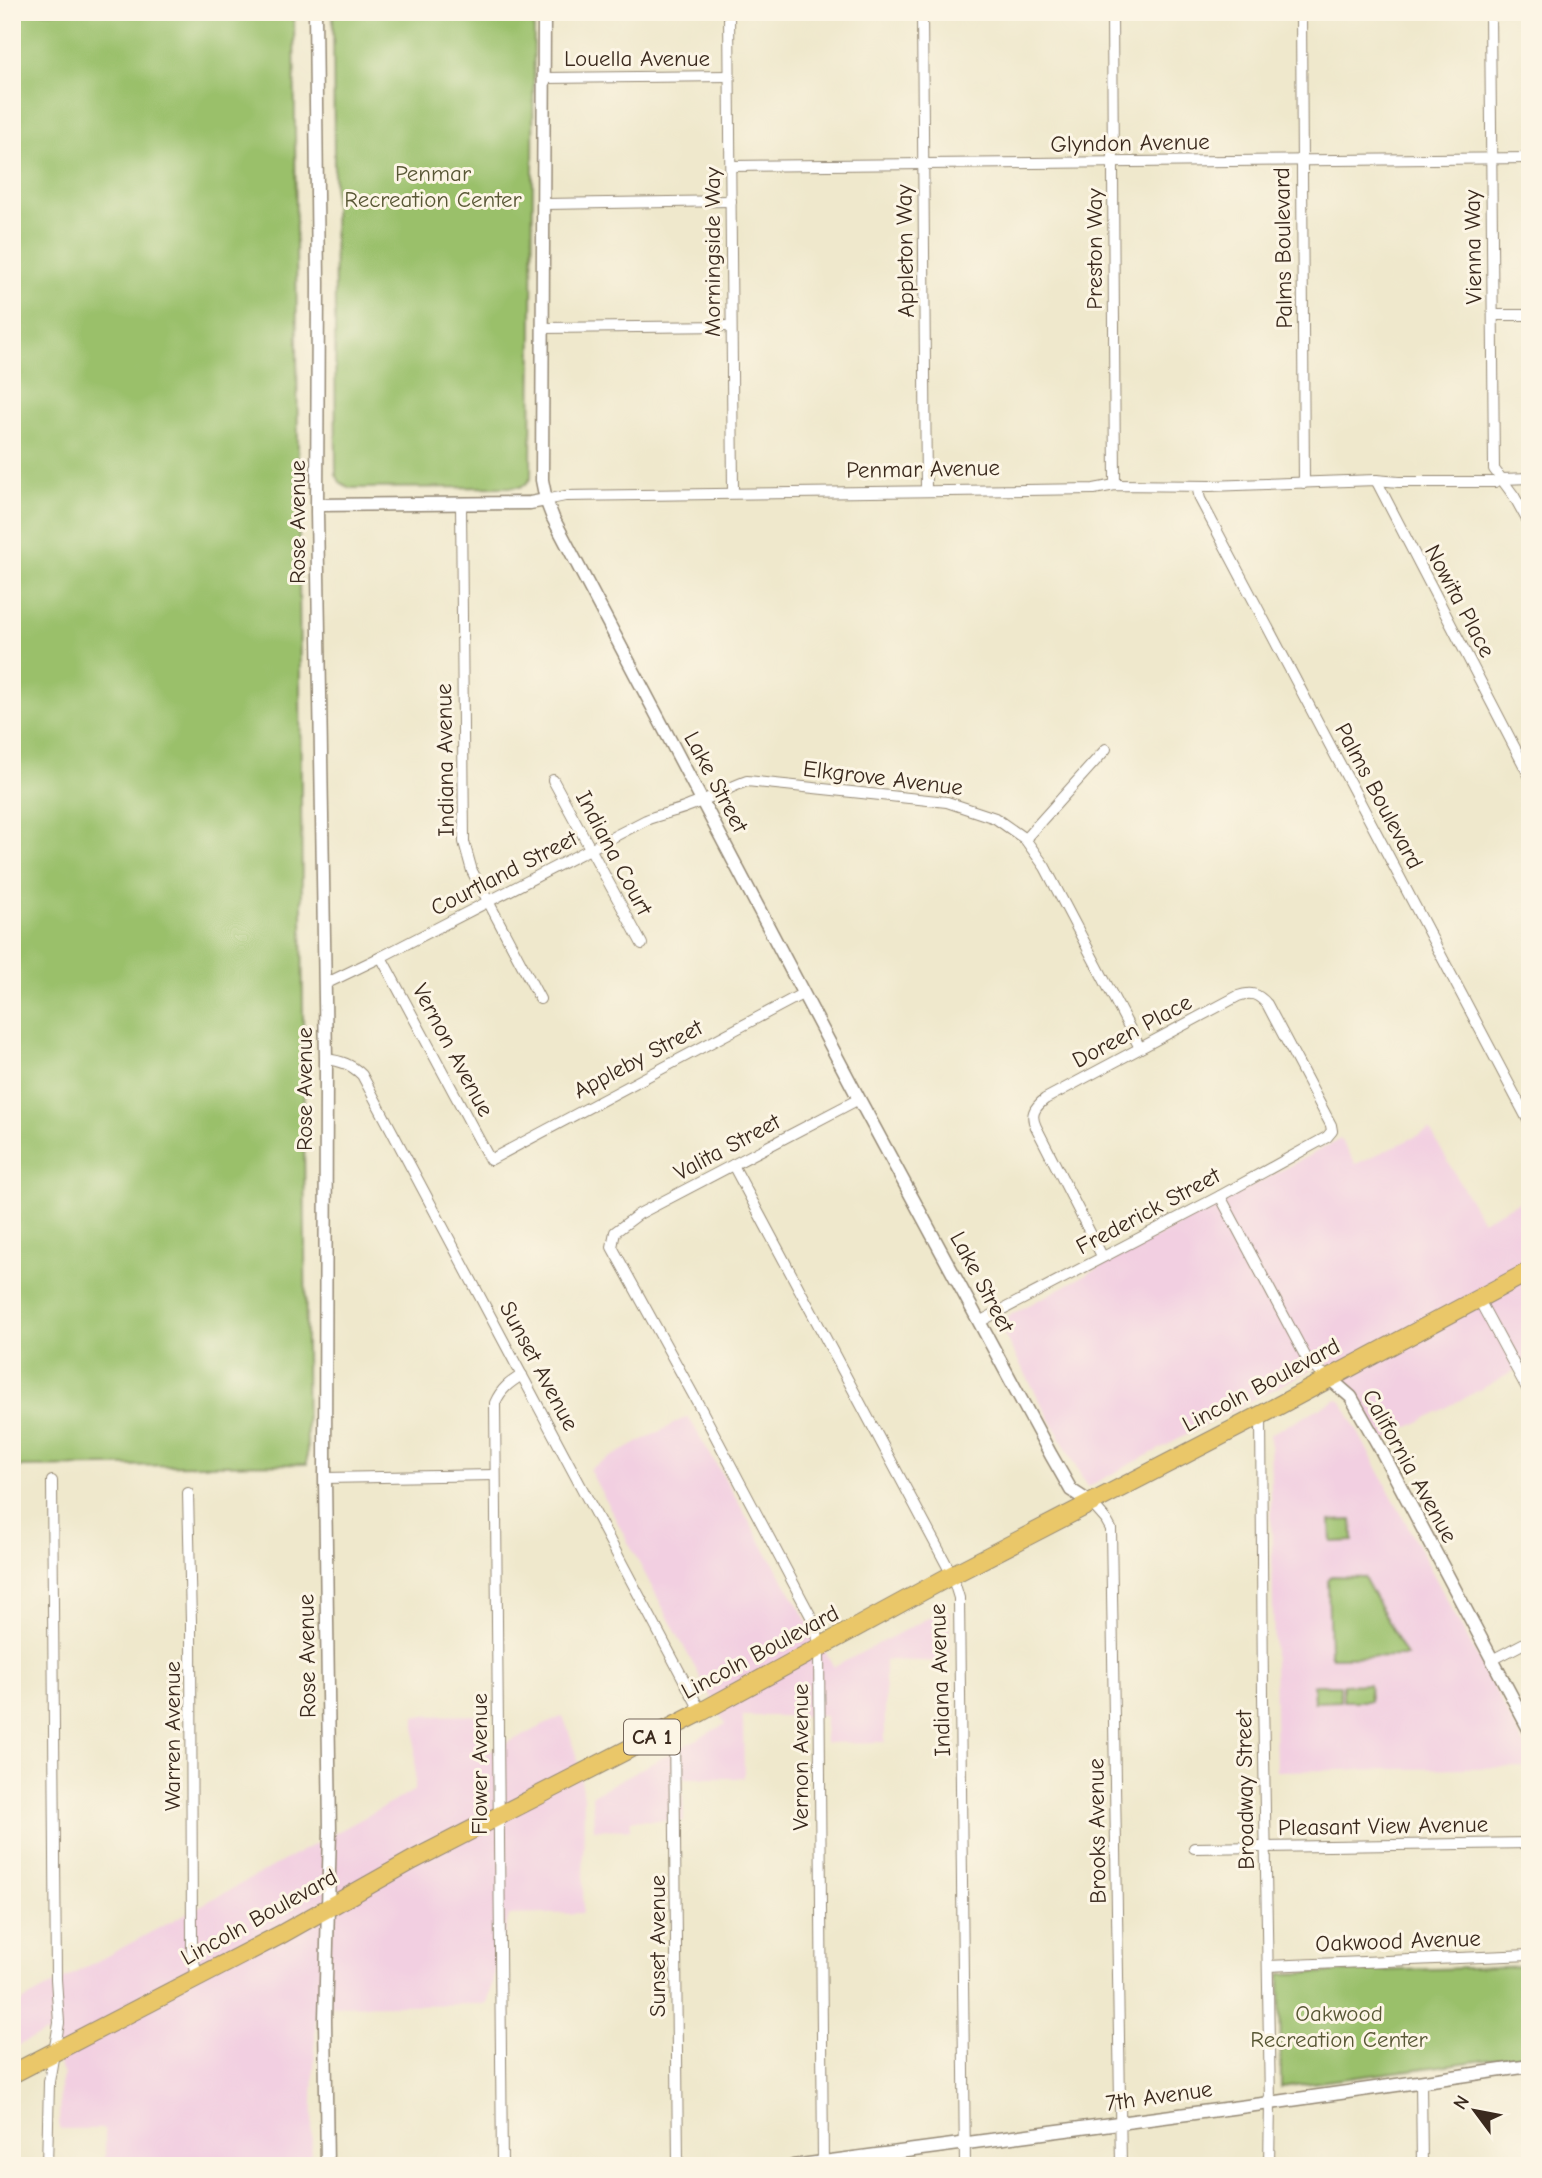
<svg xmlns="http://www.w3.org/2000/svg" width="1542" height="2178" viewBox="0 0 1542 2178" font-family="'Comic Neue',sans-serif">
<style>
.built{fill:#f2cfe1}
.green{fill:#9ac06b;stroke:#6a7544;stroke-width:2}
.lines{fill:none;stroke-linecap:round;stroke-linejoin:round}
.minor-casing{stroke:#958975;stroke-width:12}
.tertiary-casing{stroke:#958975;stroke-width:15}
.trunk-casing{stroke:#958975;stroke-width:20}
.minor{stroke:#fff;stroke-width:10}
.tertiary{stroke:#fff;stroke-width:12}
.trunk{stroke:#eac769;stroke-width:18}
.labels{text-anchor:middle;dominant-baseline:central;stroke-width:6;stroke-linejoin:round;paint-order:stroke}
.shield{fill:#fcf5e5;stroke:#75675a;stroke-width:2}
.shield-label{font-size:21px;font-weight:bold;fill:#3b2a1e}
.street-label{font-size:23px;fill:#3b2a1e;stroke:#fcf5e5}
.park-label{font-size:23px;fill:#585735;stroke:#fcf5e5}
</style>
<rect width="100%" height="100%" fill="#fcf5e5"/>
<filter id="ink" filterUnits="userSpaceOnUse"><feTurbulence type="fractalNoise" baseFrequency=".0143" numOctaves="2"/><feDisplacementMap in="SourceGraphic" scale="14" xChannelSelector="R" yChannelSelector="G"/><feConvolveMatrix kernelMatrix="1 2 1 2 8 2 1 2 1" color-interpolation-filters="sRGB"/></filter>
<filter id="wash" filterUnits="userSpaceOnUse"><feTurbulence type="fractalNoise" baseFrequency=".00686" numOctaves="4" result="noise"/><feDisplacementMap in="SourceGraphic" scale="28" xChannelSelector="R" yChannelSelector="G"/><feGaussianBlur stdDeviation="1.57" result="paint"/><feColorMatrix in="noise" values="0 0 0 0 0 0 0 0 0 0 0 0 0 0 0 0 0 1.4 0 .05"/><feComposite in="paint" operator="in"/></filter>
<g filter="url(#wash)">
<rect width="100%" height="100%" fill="#efe8cc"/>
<!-- built -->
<g class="built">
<polygon points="1430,1130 1482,1221 1530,1196 1530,1363 1385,1440 1326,1362 1087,1487 997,1322 1340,1139 1356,1164"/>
<polygon points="1337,1399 1342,1402 1530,1756 1530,1767 1276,1771 1270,1434"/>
<polygon points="688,1416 834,1667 945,1609 950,1613 949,1662 885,1660 885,1742 825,1743 825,1716 743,1716 744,1778 682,1778 684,1821 631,1820 630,1830 594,1829 592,1795 725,1724 589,1469"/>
<polygon points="485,1715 486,1753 563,1716 576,1751 584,1797 583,1913 509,1915 487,2004 316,2006 311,2166 105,2166 105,2129 59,2129 60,2084 64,2075 45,2033 12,2048 12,2007 415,1790 415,1716"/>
</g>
<!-- green -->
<g class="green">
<polygon points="12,12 294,12 307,1464 12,1467"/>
<polygon points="333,12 534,12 531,478 526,484 520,487 350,488 340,482 336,474"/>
<polygon points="1352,1520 1353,1541 1331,1542 1330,1521"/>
<polygon points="1331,1576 1364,1577 1406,1656 1332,1657 1330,1654 1328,1580"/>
<polygon points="1369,1684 1370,1701 1343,1701 1343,1685"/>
<polygon points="1313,1685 1340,1685 1340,1701 1314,1702"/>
<polygon points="1530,1966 1530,2054 1281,2087 1280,1974"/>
</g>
</g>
<g filter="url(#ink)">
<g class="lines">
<defs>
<g id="minor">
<polyline points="729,12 733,492"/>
<polyline points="922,12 926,490"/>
<polyline points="1112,12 1115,485"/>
<polyline points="1301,12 1304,483"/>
<polyline points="1490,12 1494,469 1514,496 1530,525"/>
<polyline points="545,78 729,76"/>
<polyline points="732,166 1530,158"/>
<polyline points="545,204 731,201"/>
<polyline points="1493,315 1530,315"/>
<polyline points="544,328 731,326"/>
<polyline points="1376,480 1530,777"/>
<polyline points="1197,486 1200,499 1530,1124"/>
<polyline points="546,500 565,496 1094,489 1115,485 1210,486 1376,480 1399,482 1495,482 1502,479 1530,478"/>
<polyline points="461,503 464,842 472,871 540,999"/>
<polyline points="553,780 642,944"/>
<polyline points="1025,839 1106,749"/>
<polyline points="381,957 490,1160 804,993"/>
<path d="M 325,984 L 381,957 L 646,820 C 660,814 675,812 689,806 C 709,799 727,788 747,781 L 947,802 L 995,818 L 1025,839 L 1045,867 L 1140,1048"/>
<path d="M 326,1059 C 341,1061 351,1064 362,1075 L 701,1712"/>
<polyline points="733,1165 943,1558 952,1575 959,1598 965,2166"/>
<polyline points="1220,1196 1310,1365 1328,1377"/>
<polyline points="1478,1298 1530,1394"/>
<path d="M 979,1322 L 1220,1196 L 1327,1137 L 1332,1131 L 1331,1125 L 1267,1004 C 1258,994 1251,991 1238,996 L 1045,1099 C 1034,1108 1030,1115 1036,1127 L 1102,1256"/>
<polyline points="1261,1415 1263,1696 1270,2103 1269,2166"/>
<polyline points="325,1478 495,1475"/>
<polyline points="188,1493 191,1622 192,1950 197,1978"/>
<polyline points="1091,1503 1106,1520 1111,1529 1121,2166"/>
<polyline points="1492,1660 1530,1640"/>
<polyline points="674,1725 678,2166"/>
<polyline points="1194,1848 1530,1843"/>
<polyline points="1268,1966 1530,1955"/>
<polyline points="1421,2081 1422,2166"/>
<polyline points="47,2166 49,2082 59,2023 56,1979 52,1481"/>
<path d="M 502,2166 C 501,1911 497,1657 495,1403 C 501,1389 509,1383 522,1375"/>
<polyline points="823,2166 819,1648 816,1626 701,1409 612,1247 615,1232 639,1214 859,1099"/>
</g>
<g id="tertiary">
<polyline points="315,12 318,283 317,512 326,1059 325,1478 330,1832 325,2019 327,2166"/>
<polyline points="544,12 542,480 546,500 553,518 859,1099 1051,1455 1071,1490 1091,1503"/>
<polyline points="317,505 530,503 546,500"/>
<polyline points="1328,1377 1351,1397 1380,1448 1530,1731"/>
<polyline points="793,2166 1270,2103 1530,2066"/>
</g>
<polyline id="trunk" points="12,2074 280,1935 413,1860 701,1712 952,1575 1261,1415 1530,1271"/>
</defs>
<!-- minor casing -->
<use href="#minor" class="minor-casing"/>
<!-- tertiary casing -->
<use href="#tertiary" class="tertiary-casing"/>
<!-- trunk casing -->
<use href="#trunk" class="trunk-casing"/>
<!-- minor -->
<use href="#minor" class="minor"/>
<!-- tertiary -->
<use href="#tertiary" class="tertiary"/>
<!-- trunk -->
<use href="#trunk" class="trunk"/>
</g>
</g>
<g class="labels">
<!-- shield labels -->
<rect class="shield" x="624" y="1719.5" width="56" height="35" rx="5"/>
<g class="shield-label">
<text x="652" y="1737">CA 1</text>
</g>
<!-- street labels -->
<g class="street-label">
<text x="637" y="58">Louella Avenue</text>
<text transform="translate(1130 143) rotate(-1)">Glyndon Avenue</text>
<text transform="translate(1473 247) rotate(-91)">Vienna Way</text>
<text transform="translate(1283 248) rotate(-91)">Palms Boulevard</text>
<text transform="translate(1094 249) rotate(-90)">Preston Way</text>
<text transform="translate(905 251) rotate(-91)">Appleton Way</text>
<text transform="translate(712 252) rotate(-90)">Morningside Way</text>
<text transform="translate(923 469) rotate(-1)">Penmar Avenue</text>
<text transform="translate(297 522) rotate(-90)">Rose Avenue</text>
<text transform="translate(1460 601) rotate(62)">Nowita Place</text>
<text transform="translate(445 760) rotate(-91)">Indiana Avenue</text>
<text transform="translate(883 778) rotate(7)">Elkgrove Avenue</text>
<text transform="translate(716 782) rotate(62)">Lake Street</text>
<text transform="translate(1379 796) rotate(62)">Palms Boulevard</text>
<text transform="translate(614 853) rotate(62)">Indiana Court</text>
<text transform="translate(504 873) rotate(-27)">Courtland Street</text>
<text transform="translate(1132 1031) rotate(-28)">Doreen Place</text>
<text transform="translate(453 1050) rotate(62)">Vernon Avenue</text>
<text transform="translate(638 1059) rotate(-28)">Appleby Street</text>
<text transform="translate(304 1089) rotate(-90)">Rose Avenue</text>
<text transform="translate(727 1147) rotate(-28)">Valita Street</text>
<text transform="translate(1148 1211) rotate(-28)">Frederick Street</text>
<text transform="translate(982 1282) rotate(62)">Lake Street</text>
<text transform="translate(539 1366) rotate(62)">Sunset Avenue</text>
<text transform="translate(1261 1385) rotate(-28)">Lincoln Boulevard</text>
<text transform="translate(1410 1466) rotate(61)">California Avenue</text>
<text transform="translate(760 1652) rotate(-28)">Lincoln Boulevard</text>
<text transform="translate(307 1656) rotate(-91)">Rose Avenue</text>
<text transform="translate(940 1680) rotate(-92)">Indiana Avenue</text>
<text transform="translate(172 1736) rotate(-90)">Warren Avenue</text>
<text transform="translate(800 1757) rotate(-90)">Vernon Avenue</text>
<text transform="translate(479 1764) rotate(-90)">Flower Avenue</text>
<text transform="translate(1245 1790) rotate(-91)">Broadway Street</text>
<text transform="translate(1383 1826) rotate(-1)">Pleasant View Avenue</text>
<text transform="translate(1097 1831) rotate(-91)">Brooks Avenue</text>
<text transform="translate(259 1917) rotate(-29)">Lincoln Boulevard</text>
<text transform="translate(1398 1941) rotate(-2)">Oakwood Avenue</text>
<text transform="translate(657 1946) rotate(-90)">Sunset Avenue</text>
<text transform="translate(1159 2096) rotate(-8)">7th Avenue</text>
</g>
<!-- park labels -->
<g class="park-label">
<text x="433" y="173">Penmar<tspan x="433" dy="26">Recreation Center</tspan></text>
<text x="1339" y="2013">Oakwood<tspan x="1339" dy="26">Recreation Center</tspan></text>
</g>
</g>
<!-- margin -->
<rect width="1542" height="2178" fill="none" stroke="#fcf5e5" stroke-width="42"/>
<!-- north arrow -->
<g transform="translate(1475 2111) rotate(302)" stroke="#fcf5e5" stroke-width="5" paint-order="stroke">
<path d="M0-5L12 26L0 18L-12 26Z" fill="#3b2a1e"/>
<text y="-10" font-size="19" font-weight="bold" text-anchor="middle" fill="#3b2a1e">N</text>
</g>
</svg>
